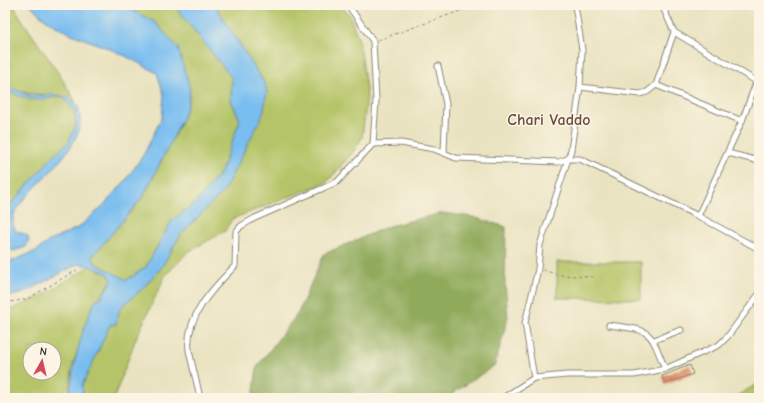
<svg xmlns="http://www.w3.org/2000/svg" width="764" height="403" viewBox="0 0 764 403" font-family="'Comic Neue',sans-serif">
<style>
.green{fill:#b5c467;stroke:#707849;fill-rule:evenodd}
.forest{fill:#90aa5c;stroke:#5e6a44}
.water{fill:#79bef0;stroke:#52748e}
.building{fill:#de9068}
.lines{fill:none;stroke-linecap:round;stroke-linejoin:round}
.minor-casing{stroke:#8a8776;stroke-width:7}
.path{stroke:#8a8776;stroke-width:1;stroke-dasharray:3 3;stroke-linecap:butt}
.minor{stroke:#fff;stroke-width:5}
.labels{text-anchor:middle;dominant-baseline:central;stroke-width:3;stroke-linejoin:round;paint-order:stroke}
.neighbourhood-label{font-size:16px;font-weight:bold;fill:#6a4e40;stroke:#fcf5e5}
</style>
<rect width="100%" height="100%" fill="#fcf5e5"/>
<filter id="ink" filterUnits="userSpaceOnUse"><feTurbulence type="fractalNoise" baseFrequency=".025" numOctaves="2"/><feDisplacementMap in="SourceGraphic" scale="8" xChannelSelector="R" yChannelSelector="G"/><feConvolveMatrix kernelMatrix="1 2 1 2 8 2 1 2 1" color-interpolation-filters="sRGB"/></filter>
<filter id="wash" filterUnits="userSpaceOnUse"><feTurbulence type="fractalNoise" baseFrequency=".012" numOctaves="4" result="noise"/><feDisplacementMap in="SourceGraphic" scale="16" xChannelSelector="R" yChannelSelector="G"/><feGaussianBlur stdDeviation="0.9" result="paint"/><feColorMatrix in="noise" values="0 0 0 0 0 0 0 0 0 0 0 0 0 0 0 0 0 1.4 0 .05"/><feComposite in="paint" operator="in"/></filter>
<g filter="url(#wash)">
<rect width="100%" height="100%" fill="#eae3c1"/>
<!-- green -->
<g class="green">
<path d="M 5,5 L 13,5 C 34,41 61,72 79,109 L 72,101 L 64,97 L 75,111 L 76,125 L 68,143 L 54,155 L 5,211 L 5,89 C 24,99 39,102 60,96 C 41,93 22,97 5,84 Z"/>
<polygon points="122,5 174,5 232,78 231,100 240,120 221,172 197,202 172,220 146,267 127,280 96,264 92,257 143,197 181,122 188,103 190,89 177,48 155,22"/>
<polygon points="215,5 340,5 349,14 360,43 367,97 362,138 351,155 327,182 232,219 225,231 188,252 165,276 136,338 114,398 84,398 82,386 110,325 116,324 120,308 141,290 161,268 181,234 224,191 265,84"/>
<polygon points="557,262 641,262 641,299 557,298"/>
<path d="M 90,266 L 108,274 L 112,280 L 91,309 L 72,368 L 69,398 L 5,398 L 5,312 L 42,296 ZM 30,349 L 54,349 L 54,373 L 30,373 Z"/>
<polygon points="759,383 759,398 733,398"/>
</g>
<!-- forest -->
<polygon class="forest" points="442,213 473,217 506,227 505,283 508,317 495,365 446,398 253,398 257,367 298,313 324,254 389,226"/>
<!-- water -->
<g class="water">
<path d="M 31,5 L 122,5 L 155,22 L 178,48 L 190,89 L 188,103 L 181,122 L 143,197 L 92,257 L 96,264 L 127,280 L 146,267 L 172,220 L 197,202 L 221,172 L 240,120 L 231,100 L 232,78 L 174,5 L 215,5 L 265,84 L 267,92 L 263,114 L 224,191 L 181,234 L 161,268 L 141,290 L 120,308 L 116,324 L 110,325 L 82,386 L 84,398 L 69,398 C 73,364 81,330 96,299 L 101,298 L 112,280 L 108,274 L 90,266 L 78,264 L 24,293 L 5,297 L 5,264 L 36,251 L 48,242 L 79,227 L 103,206 L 126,180 L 144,154 L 162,117 L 164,95 L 157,73 C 144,66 132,59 119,53 C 89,39 52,32 31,5 Z"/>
<path d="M 5,84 C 12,89 22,93 30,95 C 45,97 73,89 79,110 C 88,140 47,174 29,194 C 23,201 14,210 13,219 C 12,224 14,227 16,231 L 27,235 L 29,239 L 26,247 L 13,251 L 5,246 L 5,211 L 54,155 L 68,143 L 76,125 L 75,111 L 62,96 C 36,101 29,102 5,89 Z"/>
</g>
<g id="blocks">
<!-- building -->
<polygon class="building" points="690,365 693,374 665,384 662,376"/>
</g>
</g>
<g filter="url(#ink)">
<use href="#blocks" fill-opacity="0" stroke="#8a8776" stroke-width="1"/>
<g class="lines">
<defs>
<g id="minor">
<polyline points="662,5 674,32 756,81"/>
<polyline points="674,32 656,85 742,121"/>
<polyline points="438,66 446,104 444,152"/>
<polyline points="580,87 640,94 647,92 656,85"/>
<polyline points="373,144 401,143 434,149 456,158 558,162 568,159 580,159 698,216 759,249"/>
<polyline points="728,153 759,161"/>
<polyline points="698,216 742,121 759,75"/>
<path d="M 609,325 C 652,331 649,328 665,369"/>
<polyline points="654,340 681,330"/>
<polyline points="534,378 525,323 538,269 540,245 571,150 580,87 582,50 575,5"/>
<path d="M 200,398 C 197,382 192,366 189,350 C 185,317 213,288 235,266 L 236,232 L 241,226 L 255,218 L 337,182 L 373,144 L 376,100 L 373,41 L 348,5"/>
<polyline points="503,398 534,378 567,375 634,375 665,369 719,345 728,336 759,294"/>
</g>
</defs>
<!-- minor casing -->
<use href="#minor" class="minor-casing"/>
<!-- path -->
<g class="path">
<polyline points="378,40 477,5"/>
<polyline points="543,270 559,275 594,277"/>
<polyline points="5,303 27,299 77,270"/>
</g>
<!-- minor -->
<use href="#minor" class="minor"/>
</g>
</g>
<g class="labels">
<!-- neighbourhood labels -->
<g class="neighbourhood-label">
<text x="549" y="120">Chari Vaddo</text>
</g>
</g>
<!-- margin -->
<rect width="764" height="403" fill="none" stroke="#fcf5e5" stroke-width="20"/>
<!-- north arrow -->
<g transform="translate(42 361) rotate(8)"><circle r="19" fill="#fcf5e5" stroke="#a8a49b"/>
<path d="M0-3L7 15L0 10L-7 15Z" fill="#d1495b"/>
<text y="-6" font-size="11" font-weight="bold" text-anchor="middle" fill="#2b2b2b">N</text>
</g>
</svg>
